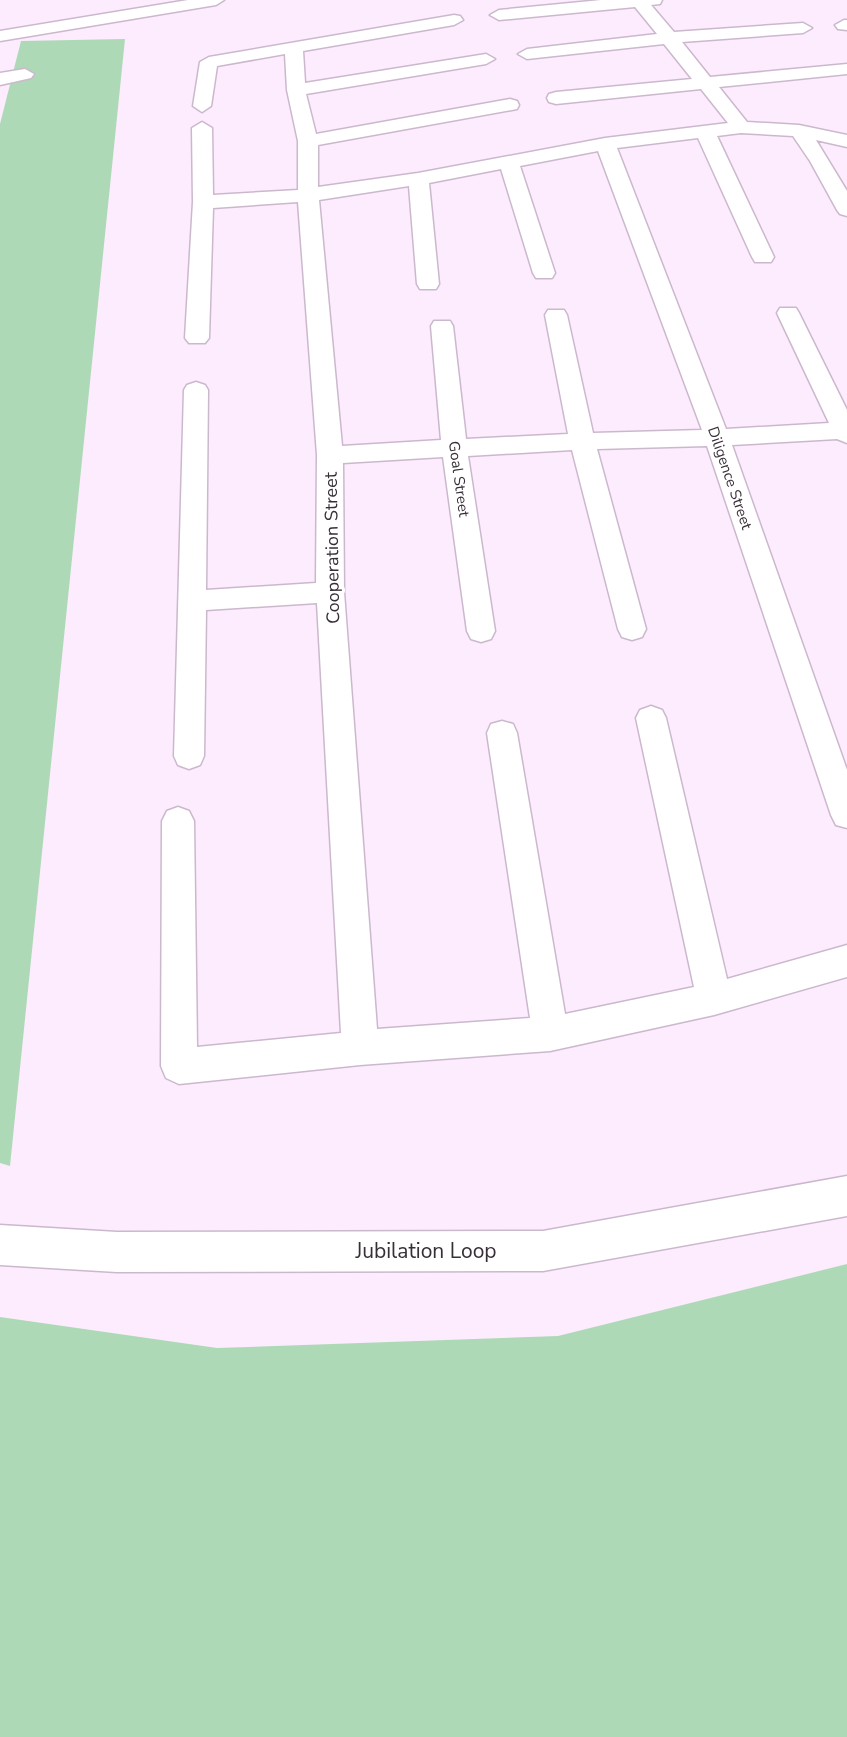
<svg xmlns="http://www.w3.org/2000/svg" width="847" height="1737" viewBox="0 0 847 1737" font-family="'Nunito Sans',sans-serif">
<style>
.green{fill:#aed9b6}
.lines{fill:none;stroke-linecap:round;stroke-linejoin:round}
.minor-casing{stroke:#ccb8cd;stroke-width:3}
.secondary-casing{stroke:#ccb8cd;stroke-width:3}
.minor{fill:#fff;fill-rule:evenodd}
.secondary{fill:#fff;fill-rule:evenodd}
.labels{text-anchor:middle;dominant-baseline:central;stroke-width:6;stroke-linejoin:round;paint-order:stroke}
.far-street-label{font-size:15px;fill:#372f37;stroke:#fff}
.street-label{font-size:18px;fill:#372f37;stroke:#fff}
.near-street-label{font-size:21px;fill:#372f37;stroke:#fff}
</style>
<rect width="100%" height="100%" fill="#fcecfe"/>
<!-- green -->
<g class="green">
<polygon points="125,39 10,1166 0,1163 0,124 21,41"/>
<polygon points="847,1264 847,1737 0,1737 0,1317 217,1348 558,1336"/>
</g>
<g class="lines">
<defs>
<g id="minor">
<polygon points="188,0 224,0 216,5 0,41 0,31"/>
<path d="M 601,0 L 662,0 L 660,4 L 651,5 L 674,32 L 803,23 L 812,28 L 803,33 L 682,42 L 710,77 L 847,64 L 847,74 L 719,87 L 747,122 L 799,125 L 847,135 L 847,147 L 816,140 L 847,191 L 847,216 L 840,214 L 837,210 L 810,161 L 793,136 L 741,133 L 717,136 L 774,257 L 771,262 L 755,262 L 752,257 L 698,138 L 617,148 L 726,429 L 829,423 L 777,313 L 780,308 L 796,308 L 799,313 L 847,410 L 847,443 L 837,439 L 732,445 L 847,770 L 847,828 L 836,825 L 831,815 L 707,446 L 597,449 L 646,629 L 642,637 L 632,640 L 622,637 L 618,629 L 572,450 L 468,456 L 495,631 L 491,639 L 481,642 L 471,639 L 467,631 L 443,457 L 343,463 L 344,592 L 377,1029 L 530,1018 L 487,733 L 491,724 L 502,721 L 513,724 L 517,733 L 565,1014 L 694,987 L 636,718 L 640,710 L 651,706 L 662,710 L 666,718 L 727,979 L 847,945 L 847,977 L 714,1015 L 550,1051 L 360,1065 L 179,1084 L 166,1078 L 161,1066 L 162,821 L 167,811 L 178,807 L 189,811 L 194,821 L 197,1047 L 341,1033 L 317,603 L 206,610 L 204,756 L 200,765 L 189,769 L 178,765 L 174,756 L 184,390 L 187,385 L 196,382 L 205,385 L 208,390 L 206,590 L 316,583 L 317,455 L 298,202 L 213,208 L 209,338 L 205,343 L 189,343 L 185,338 L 193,202 L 192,128 L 202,122 L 212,128 L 213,195 L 298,190 L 298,141 L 287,90 L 285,54 L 217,66 L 211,106 L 202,112 L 193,106 L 200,62 L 209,57 L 454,15 L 460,16 L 463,20 L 454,25 L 303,51 L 305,83 L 486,54 L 495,59 L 486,64 L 306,94 L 316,134 L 510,99 L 517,101 L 519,105 L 517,109 L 318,145 L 318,187 L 418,173 L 605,138 L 728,123 L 701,89 L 556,104 L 549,102 L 547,98 L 549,94 L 556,92 L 692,79 L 664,44 L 527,59 L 518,54 L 527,49 L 657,34 L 635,7 L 499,20 L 490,15 L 499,10 ZM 598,151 L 702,430 L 593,433 L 567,315 L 564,310 L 548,310 L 545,315 L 568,434 L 466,439 L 453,326 L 450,321 L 434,321 L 431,326 L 441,440 L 342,446 L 319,200 L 409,186 L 417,284 L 420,289 L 436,289 L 439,284 L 429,183 L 501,169 L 533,273 L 536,278 L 552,278 L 555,273 L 520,166 Z"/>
<polygon points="844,20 847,20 847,30 838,29 835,25"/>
<polygon points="25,69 34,74 31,78 0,85 0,73"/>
</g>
<polygon id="secondary" points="847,1176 847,1216 543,1271 117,1272 0,1265 0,1225 117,1232 543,1231"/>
</defs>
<!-- minor casing -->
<use href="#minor" class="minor-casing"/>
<!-- secondary casing -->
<use href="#secondary" class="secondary-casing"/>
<!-- minor -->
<use href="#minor" class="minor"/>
<!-- secondary -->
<use href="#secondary" class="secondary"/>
</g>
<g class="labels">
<!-- far-street labels -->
<g class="far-street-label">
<text transform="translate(730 478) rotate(71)">Diligence Street</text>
<text transform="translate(459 479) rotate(82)">Goal Street</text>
</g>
<!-- street labels -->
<g class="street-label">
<text transform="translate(332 548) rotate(-91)">Cooperation Street</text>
</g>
<!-- near-street labels -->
<g class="near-street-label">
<text x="426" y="1251">Jubilation Loop</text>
</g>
</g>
</svg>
